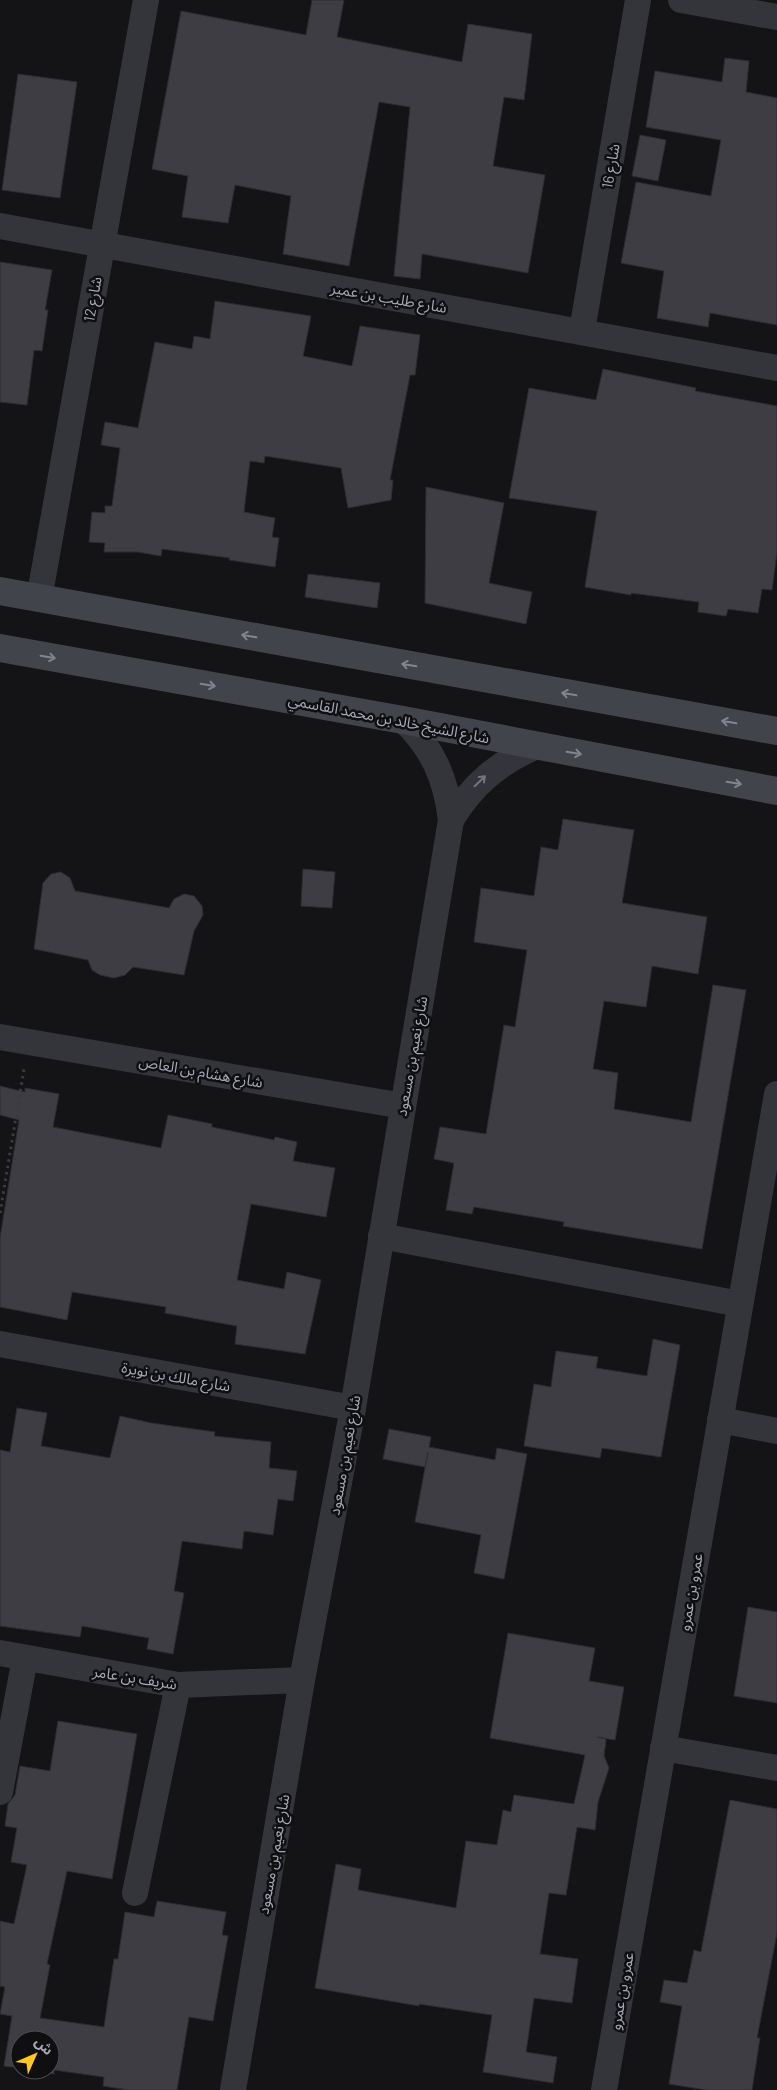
<svg xmlns="http://www.w3.org/2000/svg" width="777" height="2090" viewBox="0 0 777 2090" font-family="Barlow,'Noto Sans Arabic',sans-serif">
<style>
.building{fill:#3e3d43;stroke:#2e2d32}
.lines{fill:none;stroke-linecap:round;stroke-linejoin:round}
.path{stroke:#3a3c42;stroke-width:3;stroke-dasharray:2.5 4;stroke-linecap:butt}
.street{stroke:#34353b;stroke-width:26}
.secondary{stroke:#42444b;stroke-width:28}
.oneway{stroke:#828591}
.oneway2{stroke:#72747f}
.labels{text-anchor:middle;dominant-baseline:central;stroke-width:5;stroke-linejoin:round;paint-order:stroke}
.street-label{font-size:15px;fill:#a4a8b7;stroke:#0f0e10}
</style>
<rect width="100%" height="100%" fill="#141315"/>
<!-- building -->
<g class="building">
<polygon points="312,0 344,0 337,37 462,62 468,24 532,34 524,100 504,97 493,166 545,175 528,273 422,254 420,279 394,276 410,107 379,102 349,266 283,254 291,196 235,185 228,223 182,217 188,176 152,169 181,11 306,35"/>
<polygon points="725,58 749,61 746,92 777,98 777,325 710,313 708,327 657,318 664,271 621,263 636,182 711,196 721,140 646,127 655,71 722,82"/>
<polygon points="18,74 77,82 60,198 2,190"/>
<polygon points="640,135 666,140 658,181 632,176"/>
<polygon points="0,262 52,270 45,310 48,310 42,351 34,350 27,405 0,402"/>
<polygon points="215,301 311,316 303,356 352,366 360,326 420,335 415,375 410,375 390,480 393,480 391,500 348,508 341,468 265,456 264,463 250,461 244,512 275,518 272,537 279,538 275,567 229,560 230,558 162,549 161,556 138,552 104,552 105,543 89,542 92,512 105,513 105,506 112,506 120,448 101,445 105,422 138,428 155,342 192,349 194,336 210,339"/>
<polygon points="603,369 696,388 695,391 777,406 777,552 772,590 762,589 758,613 728,609 726,616 698,612 699,602 631,593 631,595 585,587 597,511 509,498 529,388 596,400"/>
<polygon points="426,487 504,503 489,583 532,592 526,624 425,603"/>
<polygon points="308,574 380,583 377,608 305,597"/>
<polygon points="563,819 634,830 622,903 707,917 698,974 652,966 646,1007 604,1001 593,1069 618,1073 614,1109 691,1122 713,985 746,990 702,1249 563,1226 564,1222 474,1207 472,1214 446,1210 454,1163 434,1159 440,1127 486,1134 504,1025 515,1027 527,950 474,942 481,888 534,896 541,847 558,850"/>
<polygon points="303,869 335,872 332,908 301,906"/>
<polygon points="61,872 70,878 75,891 169,908 174,899 184,894 194,896 202,906 203,915 194,931 184,975 133,967 125,975 114,978 100,975 92,970 88,960 34,949 43,883 51,874"/>
<polygon points="0,1086 25,1092 25,1088 59,1094 53,1127 161,1148 168,1115 212,1124 212,1127 274,1140 275,1137 297,1142 293,1161 335,1168 326,1217 251,1204 237,1280 284,1289 287,1272 321,1280 305,1354 235,1344 237,1326 165,1313 166,1307 72,1292 67,1320 0,1307 0,1238 19,1120 0,1115"/>
<polygon points="653,1339 680,1345 661,1457 602,1448 600,1458 524,1446 534,1384 551,1387 556,1351 598,1357 596,1368 647,1376"/>
<polygon points="17,1408 47,1413 41,1446 110,1458 120,1416 151,1423 215,1432 214,1436 271,1442 269,1468 297,1471 293,1501 278,1499 273,1535 244,1531 242,1549 182,1541 174,1591 184,1593 173,1654 147,1649 149,1638 82,1626 80,1637 0,1626 0,1450 10,1452"/>
<polygon points="389,1429 431,1437 429,1447 495,1460 497,1448 527,1454 504,1579 474,1573 481,1535 415,1522 428,1452 425,1467 383,1459"/>
<polygon points="748,1607 777,1612 777,1703 734,1696"/>
<polygon points="508,1633 595,1648 589,1681 624,1687 615,1740 597,1737 606,1739 604,1756 609,1768 598,1802 595,1830 577,1827 566,1895 549,1893 540,1954 578,1959 572,2003 534,1998 526,2052 557,2057 553,2083 483,2072 492,2015 419,2004 419,2006 315,1988 336,1864 361,1869 358,1890 456,1908 466,1841 497,1845 503,1810 511,1812 514,1795 574,1804 585,1755 490,1738"/>
<polygon points="58,1721 137,1734 112,1879 67,1871 47,1964 50,1965 40,2018 104,2027 114,1959 118,1959 125,1912 154,1917 157,1901 226,1912 222,1935 228,1936 213,2021 189,2017 177,2090 128,2090 103,2086 104,2077 54,2070 54,2074 29,2070 50,2070 50,2040 20,2040 20,2068 4,2066 12,2016 0,2014 5,1987 0,1986 0,1921 14,1924 27,1865 11,1862 17,1828 5,1826 8,1804 15,1795 20,1766 50,1771"/>
<polygon points="730,1800 777,1809 777,1933 757,2038 760,2038 752,2090 706,2090 669,2084 682,2006 660,2002 664,1980 687,1983 694,1950 701,1952"/>
</g>
<g class="lines">
<!-- path -->
<polyline class="path" points="0,1213 24,1069"/>
<!-- street -->
<g class="street">
<polyline points="681,0 777,17"/>
<polyline points="0,226 777,368"/>
<polyline points="582,331 638,0"/>
<polyline points="39,599 146,0"/>
<path d="M 451,820 C 472,785 499,762 537,746"/>
<polyline points="0,1037 403,1106"/>
<polyline points="381,1236 740,1304"/>
<polyline points="0,1344 353,1408"/>
<polyline points="720,1420 777,1431"/>
<polyline points="0,1653 178,1685 302,1680"/>
<polyline points="663,1748 777,1768"/>
<polyline points="0,1792 25,1658"/>
<polyline points="135,1893 178,1685"/>
<path d="M 233,2090 L 302,1680 L 353,1408 L 451,820 C 446,779 433,748 403,720"/>
<polyline points="604,2090 777,1094"/>
</g>
<!-- secondary -->
<g class="secondary">
<polyline points="0,591 777,731"/>
<polyline points="0,648 403,720 777,791"/>
</g>
</g>
<!-- one-way arrows -->
<defs><path id="oneway-shaft" d="M-6 0H5M1.5-3L5.5 0L1.5 3" fill="none" stroke-width="1.6" stroke-linecap="round" stroke-linejoin="round" transform="scale(1.25)"/></defs>
<g class="oneway">
<use href="#oneway-shaft" transform="translate(249 636) rotate(-170)"/>
<use href="#oneway-shaft" transform="translate(48 657) rotate(10)"/>
<use href="#oneway-shaft" transform="translate(409 665) rotate(-170)"/>
<use href="#oneway-shaft" transform="translate(208 685) rotate(10)"/>
<use href="#oneway-shaft" transform="translate(569 694) rotate(-170)"/>
<use href="#oneway-shaft" transform="translate(729 722) rotate(-170)"/>
<use href="#oneway-shaft" transform="translate(574 753) rotate(10)"/>
<use href="#oneway-shaft" transform="translate(734 783) rotate(10)"/>
</g>
<use class="oneway2" href="#oneway-shaft" transform="translate(480 781) rotate(-44)"/>
<g class="labels">
<!-- street labels -->
<g class="street-label">
<text transform="translate(610 166) rotate(-80)">شارع 16</text>
<text transform="translate(389 297) rotate(10)">شارع طليب بن عمير</text>
<text transform="translate(92 299) rotate(-80)">شارع 12</text>
<text transform="translate(389 718) rotate(11)">شارع الشيخ خالد بن محمد القاسمي</text>
<text transform="translate(411 1056) rotate(-80)">شارع نعيم بن مسعود</text>
<text transform="translate(201 1071) rotate(10)">شارع هشام بن العاص</text>
<text transform="translate(176 1376) rotate(10)">شارع مالك بن نويرة</text>
<text transform="translate(344 1455) rotate(-80)">شارع نعيم بن مسعود</text>
<text transform="translate(690 1592) rotate(-80)">عمرو بن عمرو</text>
<text transform="translate(135 1677) rotate(9)">شريف بن عامر</text>
<text transform="translate(273 1854) rotate(-80)">شارع نعيم بن مسعود</text>
<text transform="translate(621 1991) rotate(-80)">عمرو بن عمرو</text>
</g>
</g>
<!-- north arrow -->
<g transform="translate(35 2055) rotate(45)"><circle r="24" fill="#0f0e10" stroke="#4b4c53"/>
<path d="M0-4L9 19L0 12L-9 19Z" fill="#fcc625"/>
<text y="-8" font-size="14" font-weight="bold" text-anchor="middle" fill="#a4a8b7">ش</text>
</g>
</svg>
